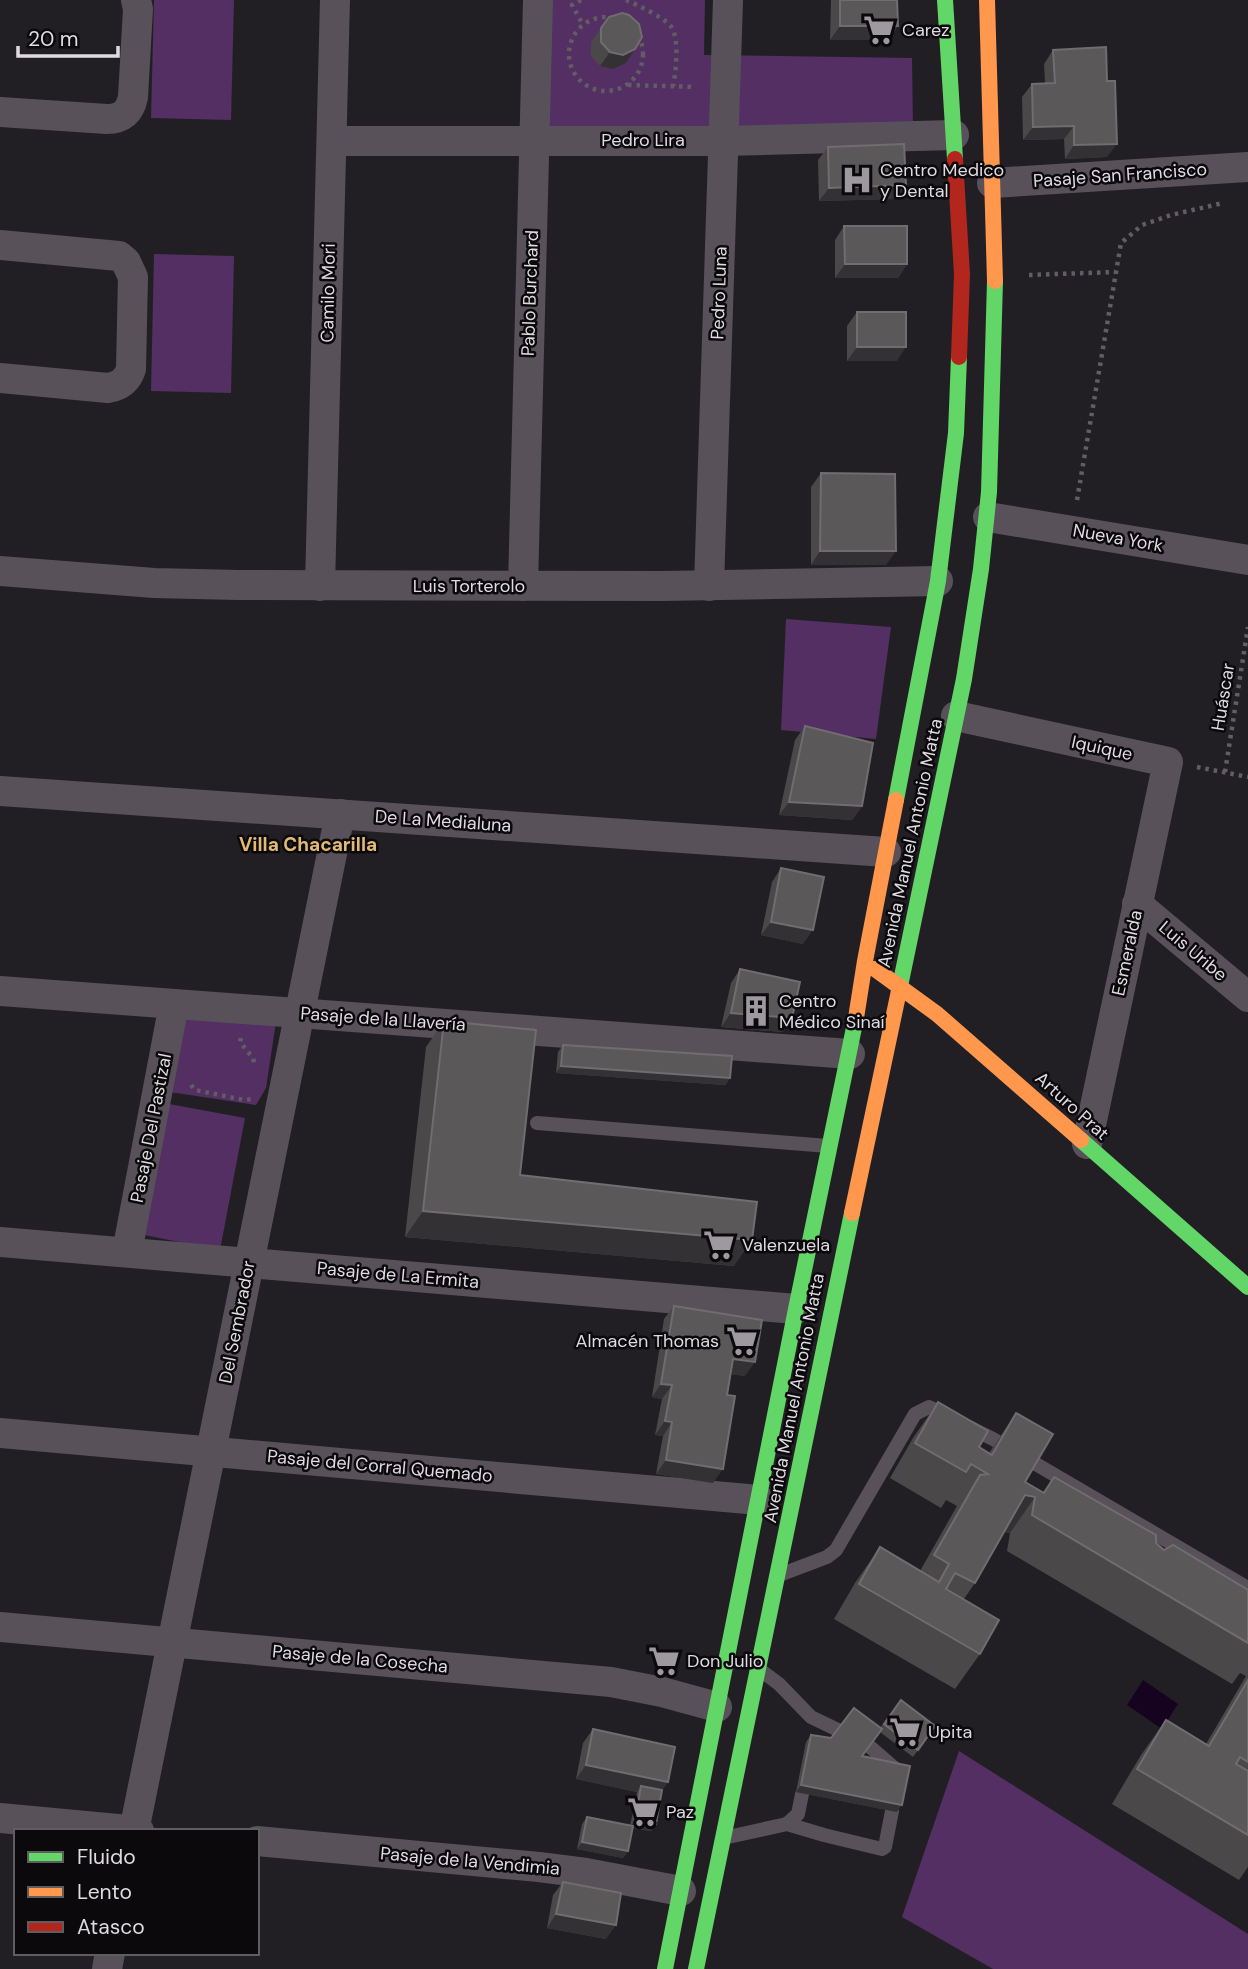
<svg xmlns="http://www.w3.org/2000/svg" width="1248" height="1969" viewBox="0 0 1248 1969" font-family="'DM Sans',sans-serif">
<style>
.green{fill:#532f63}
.water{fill:#16031f}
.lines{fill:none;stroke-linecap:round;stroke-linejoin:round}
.path{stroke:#625d64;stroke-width:4.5;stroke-dasharray:3.5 5;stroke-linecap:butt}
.lane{stroke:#58515a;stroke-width:14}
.street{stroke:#58515a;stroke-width:30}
.fast{stroke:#63d668;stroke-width:16}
.slow{stroke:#ff974d;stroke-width:16}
.jam{stroke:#b3261e;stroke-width:16}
.wall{fill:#4b4849}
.shaded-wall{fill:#343134}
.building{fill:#5b585a;stroke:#706c6f;stroke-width:2}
.labels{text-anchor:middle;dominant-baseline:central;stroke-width:5;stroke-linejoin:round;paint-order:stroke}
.poi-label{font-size:18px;fill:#dfdbe1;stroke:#0b090c;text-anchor:start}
.street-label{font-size:18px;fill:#dfdbe1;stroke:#0b090c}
.neighbourhood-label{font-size:19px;font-weight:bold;fill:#e2ba74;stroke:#0b090c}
</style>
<rect width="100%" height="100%" fill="#221f24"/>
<!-- green -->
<g class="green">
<polygon points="154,0 234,0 231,120 151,118"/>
<polygon points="546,0 705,0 704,55 912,58 913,127 544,133"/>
<polygon points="154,254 234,256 231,393 151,391"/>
<polygon points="786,619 891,627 876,739 781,730"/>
<polygon points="176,1007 276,1022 266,1088 256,1105 163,1091"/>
<polygon points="169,1104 245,1118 220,1250 144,1235"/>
<polygon points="959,1751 1248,1934 1248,1969 993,1969 902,1917"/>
</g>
<!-- water -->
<polygon class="water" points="1143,1680 1178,1704 1162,1729 1127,1705"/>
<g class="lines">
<!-- path -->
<g class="path">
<polyline points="581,0 572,5 583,25"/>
<path d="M 626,0 C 638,5 662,17 670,25 C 680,36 676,73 673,86"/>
<circle cx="606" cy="54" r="37"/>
<polyline points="628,85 696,87"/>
<polyline points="1029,275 1115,272"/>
<polyline points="1077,500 1121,243 1142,225 1171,215 1223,203"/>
<polyline points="1197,767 1248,777"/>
<polyline points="1225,772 1248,627"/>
<polyline points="241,1038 240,1042 253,1058 255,1067"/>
<polyline points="191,1085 195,1090 244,1100 252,1099"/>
</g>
<!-- lane -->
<g class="lane">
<polyline points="537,1123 828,1146"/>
<polyline points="969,1427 993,1439 1248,1588"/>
<polyline points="782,1574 827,1557 836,1550 915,1414 929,1407 948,1416"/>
<polyline points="763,1672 779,1684 811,1717 838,1730"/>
<polyline points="869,1746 899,1772"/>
<polyline points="787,1824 798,1814 802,1794"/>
<polyline points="728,1837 787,1824 824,1835 882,1849 885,1847 892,1811"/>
</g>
<!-- street -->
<g class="street">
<path d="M 0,112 L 107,119 C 122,119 130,112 133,97 L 138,9 L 136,0"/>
<polyline points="332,141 724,141 954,135"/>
<polyline points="992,183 1248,167"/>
<path d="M 0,245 L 119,256 L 126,262 L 133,277 L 131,369 C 127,381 120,386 108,388 L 0,378"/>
<polyline points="988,517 1248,560"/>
<polyline points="0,571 154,583 238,585 663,586 938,581"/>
<polyline points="320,586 335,0"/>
<polyline points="523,586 538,0"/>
<polyline points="709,586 728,0"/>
<polyline points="956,716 1168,762 1087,1144"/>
<polyline points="0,791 886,852"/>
<polyline points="1137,904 1248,997"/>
<polyline points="0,991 850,1054"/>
<polyline points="0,1242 796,1309"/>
<polyline points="127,1252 174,1004"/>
<polyline points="0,1433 759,1500"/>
<polyline points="0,1627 611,1682 662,1692 717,1707"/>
<polyline points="0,1818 139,1831"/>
<polyline points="134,1831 340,814"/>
<polyline points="257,1841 539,1867 586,1873 681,1891"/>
<polyline points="107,1969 110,1953"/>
</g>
<!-- fast -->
<g class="fast">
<polyline points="945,0 955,159"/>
<polyline points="896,800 938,581 956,433 959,357"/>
<polyline points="900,986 964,679 981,569 989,492 995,281"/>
<polyline points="1081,1140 1248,1287"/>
<polyline points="665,1969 796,1309 856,1018"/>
<polyline points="696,1969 852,1213"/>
</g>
<!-- slow -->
<g class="slow">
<polyline points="987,0 995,281"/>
<polyline points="875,969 937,1014 1081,1140"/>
<polyline points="856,1018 865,961 896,800"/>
<polyline points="852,1213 900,986"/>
</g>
<!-- jam -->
<polyline class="jam" points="955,159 962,274 959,357"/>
</g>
<!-- wall -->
<g class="wall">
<polygon points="831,0 897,0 898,26 888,40 830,40"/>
<polygon points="609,17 626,63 613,69 600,66 591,56 591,42"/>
<polygon points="1053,50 1107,157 1065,159 1064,139 1023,140 1022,97 1032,84 1045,83 1044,64"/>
<polygon points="828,147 906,185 896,199 819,201 818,160"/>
<polygon points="844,226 907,264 898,278 835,278 835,240"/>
<polygon points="857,312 897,361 847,361 847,326"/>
<polygon points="821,473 886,565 811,565 811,487"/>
<polygon points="805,726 862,806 852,820 779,815 795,740"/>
<polygon points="781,868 803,944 761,935 772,882"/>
<polygon points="740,969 792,1018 782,1032 721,1027 731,983"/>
<polygon points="444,1021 520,1175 734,1266 405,1237 426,1047"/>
<polygon points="563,1045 730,1078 725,1085 556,1073 558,1052"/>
<polygon points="674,1306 745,1376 731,1374 713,1483 656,1474 663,1436 655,1435 662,1399 652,1397 664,1319"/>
<polygon points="938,1402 979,1447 989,1453 1016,1413 1025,1482 1043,1492 1054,1477 1164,1550 1248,1590 1248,1867 1239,1880 1112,1804 1141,1755 1166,1720 1206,1744 1246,1676 1240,1673 1232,1684 1007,1551 1010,1533 1004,1532 975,1583 964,1599 980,1654 955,1689 834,1619 855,1583 880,1547 920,1571 957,1506 946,1500 941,1508 890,1478 913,1438"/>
<polygon points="901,1700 935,1726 913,1757 880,1732 862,1756 897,1812 796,1792 806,1742 811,1735 831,1738 880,1728"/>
<polygon points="593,1729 668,1782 661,1791 656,1824 651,1831 633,1828 628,1851 623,1858 577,1849 582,1824 587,1817 630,1826 637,1792 576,1779 583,1743"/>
<polygon points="563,1882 606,1939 547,1928 553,1895"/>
</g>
<!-- shaded-wall -->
<g class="shaded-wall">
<polygon points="840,26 898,26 888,40 830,40"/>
<polygon points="635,49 626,63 613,69 600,66 610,52"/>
<polygon points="1074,126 1064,139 1023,140 1033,127"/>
<polygon points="1117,144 1107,157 1065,159 1074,145"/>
<polygon points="906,185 896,199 819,201 829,188"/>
<polygon points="845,264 907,264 898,278 835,278"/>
<polygon points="857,347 906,347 897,361 847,361"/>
<polygon points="820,551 896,551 886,565 811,565"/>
<polygon points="789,802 862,806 852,820 779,815"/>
<polygon points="771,922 813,930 803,944 761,935"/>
<polygon points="731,1013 792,1018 782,1032 721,1027"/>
<polygon points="561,1066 730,1078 725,1085 556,1073"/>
<polygon points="423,1211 752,1240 734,1266 405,1237"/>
<polygon points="733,1359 755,1362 745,1376 723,1373"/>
<polygon points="661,1384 672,1385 662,1399 652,1397"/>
<polygon points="665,1421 672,1422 663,1436 655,1435"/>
<polygon points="666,1460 723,1469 713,1483 656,1474"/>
<polygon points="1025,1495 1035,1497 1010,1533 1000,1531"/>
<polygon points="586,1765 668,1782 658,1796 641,1786 637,1792 576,1779"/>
<polygon points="801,1785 902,1805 897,1812 796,1792"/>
<polygon points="635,1820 656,1824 651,1831 630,1827"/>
<polygon points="582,1842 628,1851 623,1858 577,1849"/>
<polygon points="556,1914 616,1925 606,1939 547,1928"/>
</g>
<!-- building -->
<g class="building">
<polygon points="840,0 897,0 898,26 840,26"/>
<polygon points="622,13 629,15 639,24 642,37 635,49 623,55 610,52 601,42 601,28 609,17"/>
<polygon points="1106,47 1107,81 1115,81 1117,144 1074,145 1074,126 1033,127 1032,84 1055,83 1053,50"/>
<polygon points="904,144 906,185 829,188 828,147"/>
<polygon points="844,226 907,226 907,264 845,264"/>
<rect x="857" y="312" width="49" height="35"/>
<polygon points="821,473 895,474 896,551 820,551"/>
<polygon points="805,726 873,743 862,806 789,802"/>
<polygon points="781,868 824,877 813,930 771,922"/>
<polygon points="740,969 800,982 792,1018 731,1013"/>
<polygon points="444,1021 536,1030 520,1175 757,1202 752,1240 423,1211"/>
<polygon points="563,1045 732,1056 730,1078 561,1066"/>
<polygon points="674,1306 762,1320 755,1362 733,1359 727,1395 735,1396 723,1469 666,1460 672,1422 665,1421 672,1385 661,1384"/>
<polygon points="938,1402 988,1431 979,1447 992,1455 1016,1413 1053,1434 1025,1482 1044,1493 1054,1477 1156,1535 1156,1543 1164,1550 1173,1545 1248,1590 1248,1643 1032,1515 1035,1497 1025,1495 975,1583 955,1573 946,1589 999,1620 980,1654 859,1584 880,1547 939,1582 949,1564 934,1555 980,1475 988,1474 971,1464 966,1472 915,1443"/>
<polygon points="1248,1680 1248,1762 1240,1757 1236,1764 1248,1771 1248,1835 1137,1769 1166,1720 1209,1746"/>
<polygon points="901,1700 935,1726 918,1750 884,1724"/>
<polygon points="854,1708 882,1729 862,1756 910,1766 902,1805 801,1785 811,1735 831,1738"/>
<polygon points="593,1729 675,1747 668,1782 586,1765"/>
<polygon points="641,1786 662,1790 656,1824 635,1820"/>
<polygon points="587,1817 633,1826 628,1851 582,1842"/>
<polygon points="563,1882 621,1893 616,1925 556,1914"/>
</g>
<!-- icons -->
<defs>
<symbol id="supermarket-bare" viewBox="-9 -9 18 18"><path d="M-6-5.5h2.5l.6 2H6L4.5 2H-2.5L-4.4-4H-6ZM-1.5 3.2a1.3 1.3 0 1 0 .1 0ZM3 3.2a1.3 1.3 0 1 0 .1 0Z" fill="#9d999f" stroke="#0b090c" stroke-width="2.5" paint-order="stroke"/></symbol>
<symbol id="hospital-bare" viewBox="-9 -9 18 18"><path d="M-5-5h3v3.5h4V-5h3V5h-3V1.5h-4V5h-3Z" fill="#9d999f" stroke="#0b090c" stroke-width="2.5" paint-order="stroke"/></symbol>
<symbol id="building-bare" viewBox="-9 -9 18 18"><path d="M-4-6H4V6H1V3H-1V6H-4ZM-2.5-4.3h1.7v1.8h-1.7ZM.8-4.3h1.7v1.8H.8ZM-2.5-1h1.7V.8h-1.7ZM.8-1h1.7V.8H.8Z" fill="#9d999f" stroke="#0b090c" stroke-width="2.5" paint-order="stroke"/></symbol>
</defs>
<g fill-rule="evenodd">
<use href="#supermarket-bare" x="857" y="8" width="44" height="44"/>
<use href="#hospital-bare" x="835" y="158" width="44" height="44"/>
<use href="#building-bare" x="734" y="989" width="44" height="44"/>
<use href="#supermarket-bare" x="697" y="1223" width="44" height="44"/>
<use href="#supermarket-bare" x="720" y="1319" width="44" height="44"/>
<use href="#supermarket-bare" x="642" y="1639" width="44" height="44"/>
<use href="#supermarket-bare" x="883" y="1710" width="44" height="44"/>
<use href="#supermarket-bare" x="621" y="1790" width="44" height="44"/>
</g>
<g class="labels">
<!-- poi labels -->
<g class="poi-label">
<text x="902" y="30">Carez</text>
<text x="880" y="170">Centro Medico<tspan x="880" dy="21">y Dental</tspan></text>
<text x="779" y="1001">Centro<tspan x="779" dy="21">Médico Sinaí</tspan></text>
<text x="742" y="1245">Valenzuela</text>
<text x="719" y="1341" text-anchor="end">Almacén Thomas</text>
<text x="687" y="1661">Don Julio</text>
<text x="928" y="1732">Upita</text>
<text x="666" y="1812">Paz</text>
</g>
<!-- street labels -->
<g class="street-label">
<text x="643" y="140">Pedro Lira</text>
<text transform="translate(1120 175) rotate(-4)">Pasaje San Francisco</text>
<text transform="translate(328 293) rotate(-89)">Camilo Mori</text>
<text transform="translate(530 293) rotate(-88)">Pablo Burchard</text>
<text transform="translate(719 293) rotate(-88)">Pedro Luna</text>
<text transform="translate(1118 538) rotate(10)">Nueva York</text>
<text x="469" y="586">Luis Torterolo</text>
<text transform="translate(1223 697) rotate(-81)">Huáscar</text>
<text transform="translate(1102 748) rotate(12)">Iquique</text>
<text transform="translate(443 821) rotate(4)">De La Medialuna</text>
<text transform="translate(910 843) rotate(-78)">Avenida Manuel Antonio Matta</text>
<text transform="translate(1193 951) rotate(40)">Luis Uribe</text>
<text transform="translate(1127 953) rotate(-78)">Esmeralda</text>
<text transform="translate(383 1019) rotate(4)">Pasaje de la Llavería</text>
<text transform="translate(1072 1106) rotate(42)">Arturo Prat</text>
<text transform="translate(151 1128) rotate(-79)">Pasaje Del Pastizal</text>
<text transform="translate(398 1275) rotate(5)">Pasaje de La Ermita</text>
<text transform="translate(237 1322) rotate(-79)">Del Sembrador</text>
<text transform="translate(794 1398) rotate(-79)">Avenida Manuel Antonio Matta</text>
<text transform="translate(380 1466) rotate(5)">Pasaje del Corral Quemado</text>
<text transform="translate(360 1659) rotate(5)">Pasaje de la Cosecha</text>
<text transform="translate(470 1861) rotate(5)">Pasaje de la Vendimia</text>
</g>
<!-- neighbourhood labels -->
<g class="neighbourhood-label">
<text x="308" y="844">Villa Chacarilla</text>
</g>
</g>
<!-- legend -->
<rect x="14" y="1829" width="245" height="126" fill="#0b090c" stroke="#605d61" stroke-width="2"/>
<rect x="28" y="1852" width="35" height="10" fill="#63d668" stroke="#605d61" stroke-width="2"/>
<text x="77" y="1864" font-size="21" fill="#dfdbe1">Fluido</text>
<rect x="28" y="1887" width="35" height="10" fill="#ff974d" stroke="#605d61" stroke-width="2"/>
<text x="77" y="1899" font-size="21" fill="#dfdbe1">Lento</text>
<rect x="28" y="1922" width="35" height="10" fill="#b3261e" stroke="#605d61" stroke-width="2"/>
<text x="77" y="1934" font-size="21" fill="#dfdbe1">Atasco</text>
<!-- scale -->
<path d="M18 46v10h100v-10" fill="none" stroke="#dfdbe1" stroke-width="3.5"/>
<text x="28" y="46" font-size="21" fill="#dfdbe1" stroke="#0b090c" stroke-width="5" paint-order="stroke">20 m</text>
</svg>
